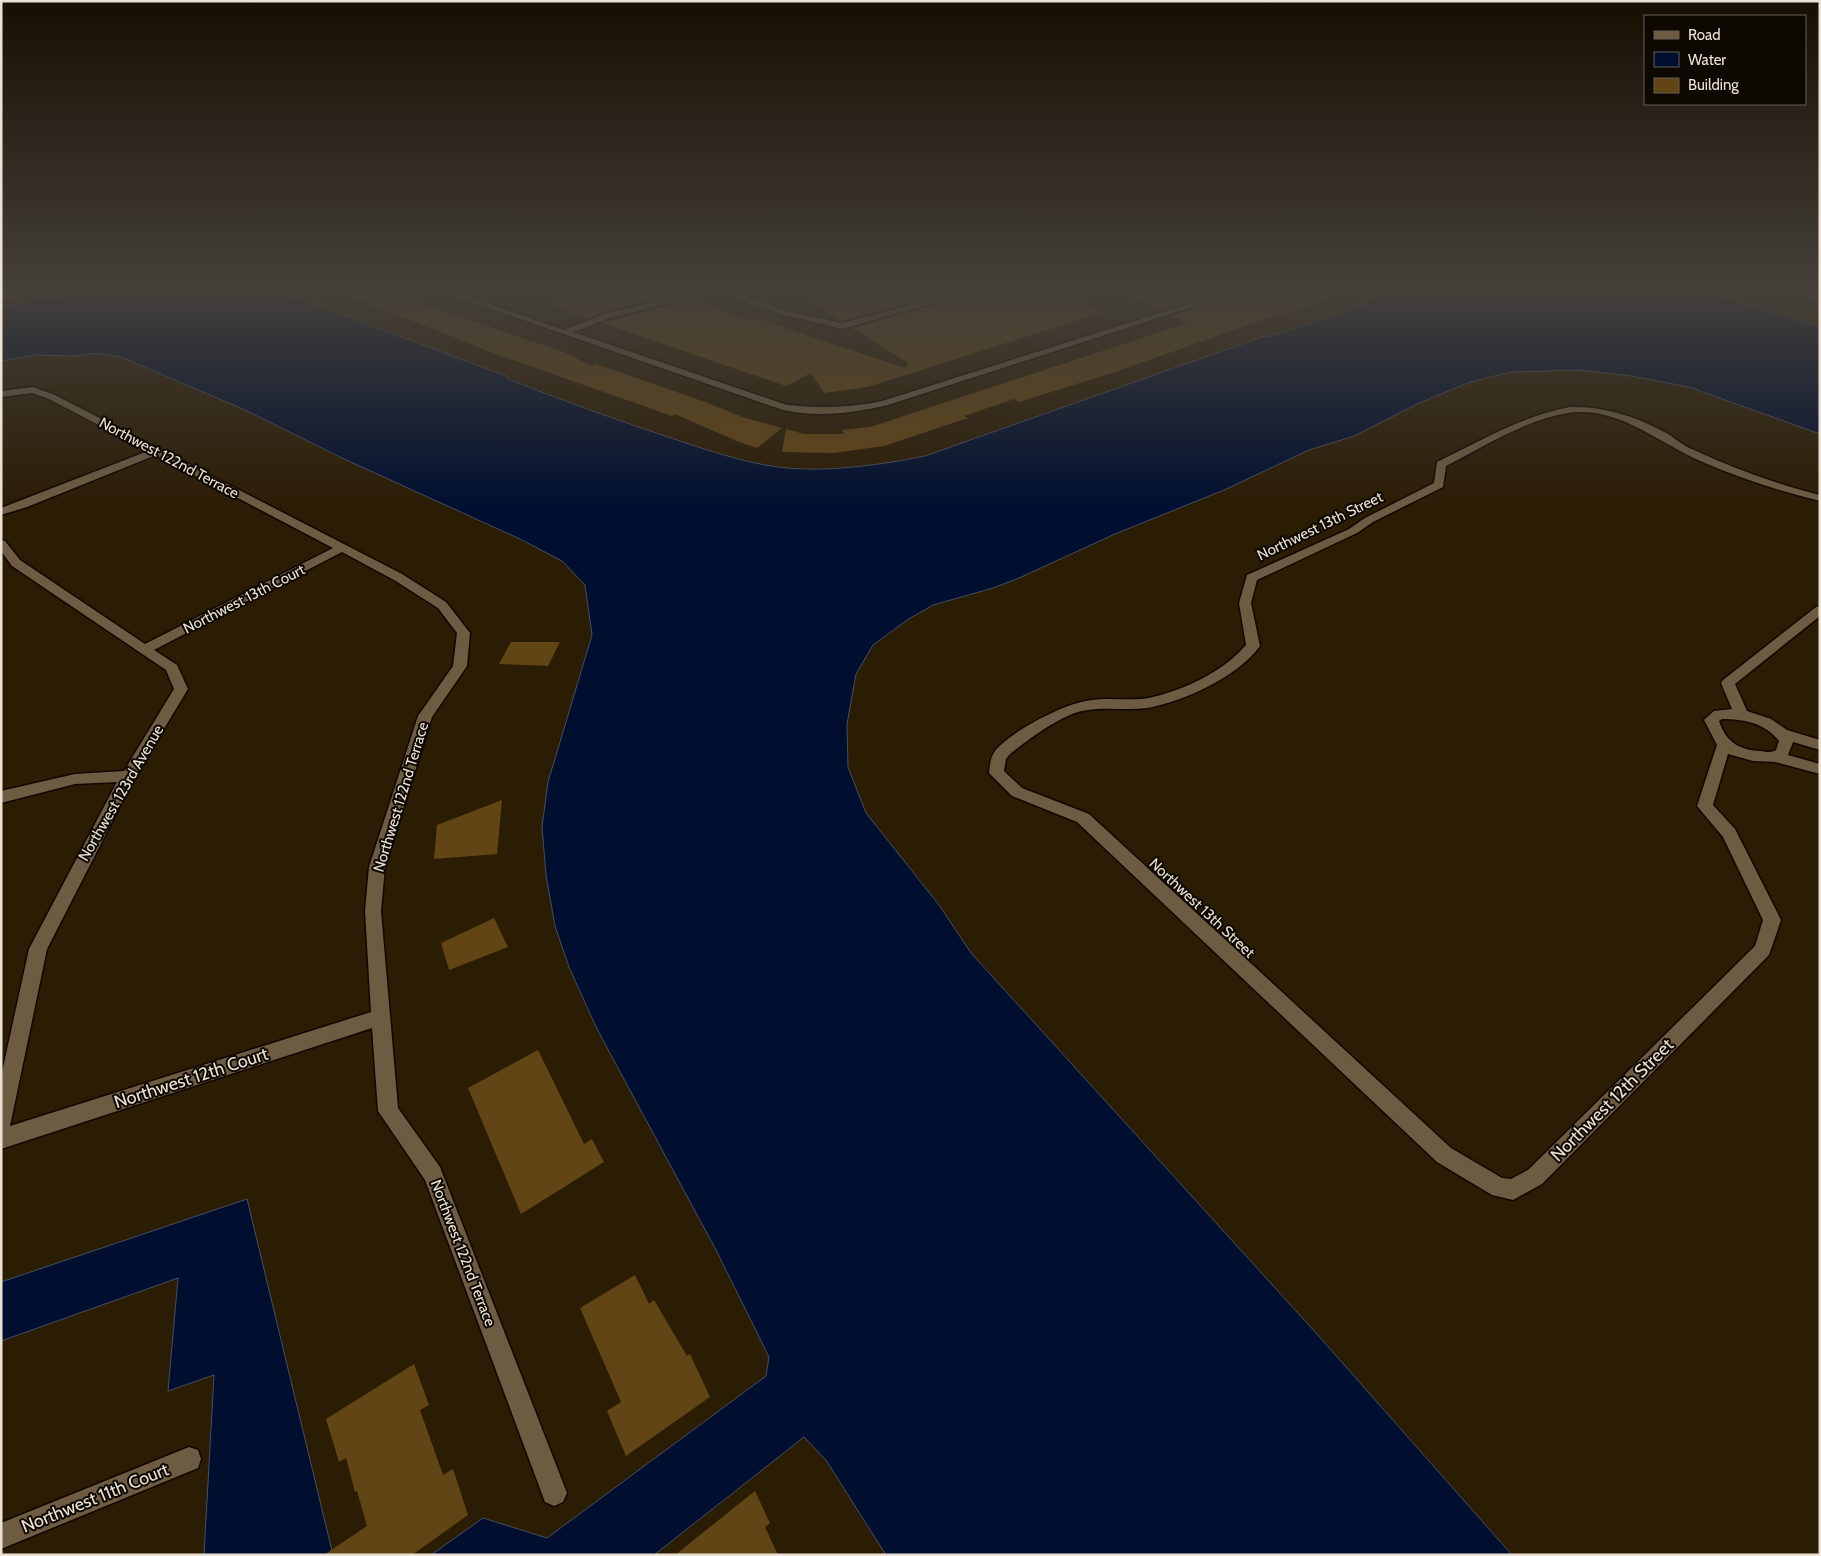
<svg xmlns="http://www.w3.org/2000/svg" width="1821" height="1556" viewBox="0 0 1821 1556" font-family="Cabin,sans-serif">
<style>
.water{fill:#000f30;stroke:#474e61}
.building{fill:#624515}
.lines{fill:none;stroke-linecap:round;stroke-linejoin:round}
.minor-casing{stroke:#130600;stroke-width:3}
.tertiary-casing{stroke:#130600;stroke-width:3}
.minor{fill:#6d5c42;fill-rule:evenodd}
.tertiary{fill:#6d5c42;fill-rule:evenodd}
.labels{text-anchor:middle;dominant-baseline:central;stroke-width:4;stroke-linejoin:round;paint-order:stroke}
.street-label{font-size:15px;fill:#ece2d4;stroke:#0e0802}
.near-street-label{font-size:18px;fill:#ece2d4;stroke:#0e0802}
</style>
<rect width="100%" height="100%" fill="#2b1c04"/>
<!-- water -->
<g class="water">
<path d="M 84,291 L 279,291 L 506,376 L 508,379 C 561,400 614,419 668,437 C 704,449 741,462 778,467 C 824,473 880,465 925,456 L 1262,337 L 1270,336 C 1294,328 1367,308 1382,291 L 1702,291 L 1820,327 L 1820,434 L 1689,387 L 1631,376 L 1580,370 L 1511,372 L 1470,382 L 1417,404 L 1354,436 L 1309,450 L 1224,490 L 1115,534 L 1019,578 L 993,588 L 933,605 L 907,620 L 873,645 L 856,674 L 847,724 L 848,767 L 866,813 L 939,905 L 971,953 L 1316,1333 L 1512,1555 L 886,1555 L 826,1460 L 804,1437 L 654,1555 L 431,1555 L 483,1518 L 547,1538 L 766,1376 L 769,1357 L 716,1250 L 597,1029 L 569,967 L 555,926 L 546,875 L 542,827 L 548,782 L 592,635 L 585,585 L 562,561 L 520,539 L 342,458 L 245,410 L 121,357 L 97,353 L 76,356 L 36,355 L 1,361 L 1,308 L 35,299 L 59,297 Z"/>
<polygon points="247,1199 333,1555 204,1555 214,1375 168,1391 178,1278 1,1341 1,1282"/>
</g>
<!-- building -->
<g class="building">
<polygon points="337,291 392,291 443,312 446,311 532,342 534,342 564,352 592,366 596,364 608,368 708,403 742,417 782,428 757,448 739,442 675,414 672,416 496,354"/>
<polygon points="601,291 671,291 680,294 607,311 588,318 548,303"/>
<polygon points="794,291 956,291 842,321"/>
<polygon points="978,291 989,291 989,298 1015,291 1060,291 1103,312 868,387 824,393 811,373 786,386 602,323 692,299 752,321 757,318 905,368 908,363 853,328"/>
<polygon points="1118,291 1223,291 1161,311"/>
<polygon points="1243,291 1343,291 1343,294 1257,322 1115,372 1019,402 1014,399 964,416 968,418 884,446 833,453 782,452 786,429 804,434 844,434 842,430 870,427 1188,323 1171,316"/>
<polygon points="511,642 560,642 548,666 499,664"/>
<polygon points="502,800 497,854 434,859 437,825"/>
<polygon points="494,918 508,947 449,970 441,943"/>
<polygon points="538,1050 584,1144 592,1139 604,1162 521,1214 468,1088"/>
<polygon points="635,1275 649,1304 654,1300 687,1356 690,1354 710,1397 626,1456 607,1411 621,1402 580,1308"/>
<polygon points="414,1364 429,1405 420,1410 443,1475 453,1469 468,1515 412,1555 324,1555 367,1526 357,1491 355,1492 346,1458 339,1462 326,1419"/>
<polygon points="755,1491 770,1523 765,1527 778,1555 675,1555"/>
</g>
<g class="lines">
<defs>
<g id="minor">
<path d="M 439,291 L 451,291 L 564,330 L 607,313 L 702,291 L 716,291 L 613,317 L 573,332 L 787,405 C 820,408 851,408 882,401 L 1229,291 L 1241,291 L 888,405 C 855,413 817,418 783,410 Z"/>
<polygon points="724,291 734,291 786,311 842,323 963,291 976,291 842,329 781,314 751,304"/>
<polygon points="1786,291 1798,291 1820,297 1820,302"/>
<path d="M 33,387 L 55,395 L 402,574 L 446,602 L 470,633 L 467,666 L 432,717 L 385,867 L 381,911 L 398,1108 L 440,1167 L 567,1493 L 563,1502 L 554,1506 L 545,1502 L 425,1180 L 378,1111 L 372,1028 L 1,1149 L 1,1077 L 29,949 L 117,782 L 75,784 L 1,803 L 1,791 L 75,774 L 124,771 L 174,689 L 166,670 L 12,566 L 1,551 L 1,540 L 5,541 L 20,560 L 145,644 L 333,548 L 156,455 L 27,507 L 1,515 L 1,508 L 148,451 L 49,399 L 32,393 L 1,397 L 1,391 ZM 342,552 L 394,580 L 438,608 L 457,633 L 453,666 L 418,716 L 369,867 L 365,911 L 371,1012 L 10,1126 L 47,949 L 135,777 L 188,689 L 177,665 L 154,650 Z"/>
<path d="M 1570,407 C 1604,406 1638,417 1668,434 C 1677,440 1684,446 1694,450 C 1735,469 1776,484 1820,495 L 1820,501 C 1778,491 1737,477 1698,460 C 1656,441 1617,406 1568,413 C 1525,420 1485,446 1446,466 L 1443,487 L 1373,522 L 1357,533 L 1257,580 L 1251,603 L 1260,646 C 1239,676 1183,702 1147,708 C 1125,711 1103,706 1082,711 C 1059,716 1028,740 1010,754 L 1006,759 L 1004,771 L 1022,788 L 1089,814 L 1451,1148 L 1502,1178 L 1511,1179 L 1528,1170 L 1755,946 L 1763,920 L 1723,837 L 1697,806 L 1717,745 L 1704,720 L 1714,711 L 1732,709 L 1721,683 L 1723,680 L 1816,607 L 1820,606 L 1820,616 L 1735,684 L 1747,711 L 1771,719 L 1787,730 L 1820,740 L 1820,750 L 1793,742 L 1788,755 L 1820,764 L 1820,774 L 1775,762 L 1753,761 L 1728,754 L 1713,805 L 1735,829 L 1781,920 L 1769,955 L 1542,1184 L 1513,1200 L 1492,1195 L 1437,1162 L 1077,822 L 1012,796 L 989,773 C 990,765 990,758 995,751 C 1011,731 1067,702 1092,700 C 1112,697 1133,702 1153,697 C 1186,689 1224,671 1246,645 L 1239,603 L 1247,575 L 1349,529 L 1365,518 L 1434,483 L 1437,462 C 1480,441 1522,416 1570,407 ZM 1722,719 C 1744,719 1765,723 1779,741 L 1776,750 C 1771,753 1766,752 1760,751 C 1739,750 1726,742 1719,721 Z"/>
<polygon points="189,1447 198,1450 201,1459 198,1468 1,1549 1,1523"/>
</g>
<polygon id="tertiary" points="23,291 37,291 1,301 1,296"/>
</defs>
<!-- minor casing -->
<use href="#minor" class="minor-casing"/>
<!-- tertiary casing -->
<use href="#tertiary" class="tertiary-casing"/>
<!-- minor -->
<use href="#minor" class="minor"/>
<!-- tertiary -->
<use href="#tertiary" class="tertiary"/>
</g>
<!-- sky -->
<linearGradient id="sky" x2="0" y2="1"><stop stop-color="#180f02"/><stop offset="0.57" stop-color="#44403a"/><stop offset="1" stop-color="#44403a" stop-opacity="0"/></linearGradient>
<rect width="1821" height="509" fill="url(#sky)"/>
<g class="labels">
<!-- street labels -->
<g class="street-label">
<text transform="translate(169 458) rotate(28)">Northwest 122nd Terrace</text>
<text transform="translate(1320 526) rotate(-26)">Northwest 13th Street</text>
<text transform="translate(244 599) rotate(-27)">Northwest 13th Court</text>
<text transform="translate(121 793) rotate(-60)">Northwest 123rd Avenue</text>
<text transform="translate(401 797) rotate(-73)">Northwest 122nd Terrace</text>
<text transform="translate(1202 908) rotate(43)">Northwest 13th Street</text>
<text transform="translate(463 1253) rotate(69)">Northwest 122nd Terrace</text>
</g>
<!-- near-street labels -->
<g class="near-street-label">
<text transform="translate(191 1078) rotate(-18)">Northwest 12th Court</text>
<text transform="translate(1612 1100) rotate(-45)">Northwest 12th Street</text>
<text transform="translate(95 1498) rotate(-22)">Northwest 11th Court</text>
</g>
</g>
<!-- border -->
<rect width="1821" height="1556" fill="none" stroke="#ece2d4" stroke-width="5"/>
<!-- legend -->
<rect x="1644" y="15" width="162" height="90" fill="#0e0802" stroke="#675f56"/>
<rect x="1654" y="31" width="25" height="8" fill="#6d5c42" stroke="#675f56"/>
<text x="1688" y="40" font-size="15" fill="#ece2d4">Road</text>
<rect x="1654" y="52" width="25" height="15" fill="#000f30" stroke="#675f56"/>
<text x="1688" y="65" font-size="15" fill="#ece2d4">Water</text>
<rect x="1654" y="78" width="25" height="15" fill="#624515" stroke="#675f56"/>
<text x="1688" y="90" font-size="15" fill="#ece2d4">Building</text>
</svg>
